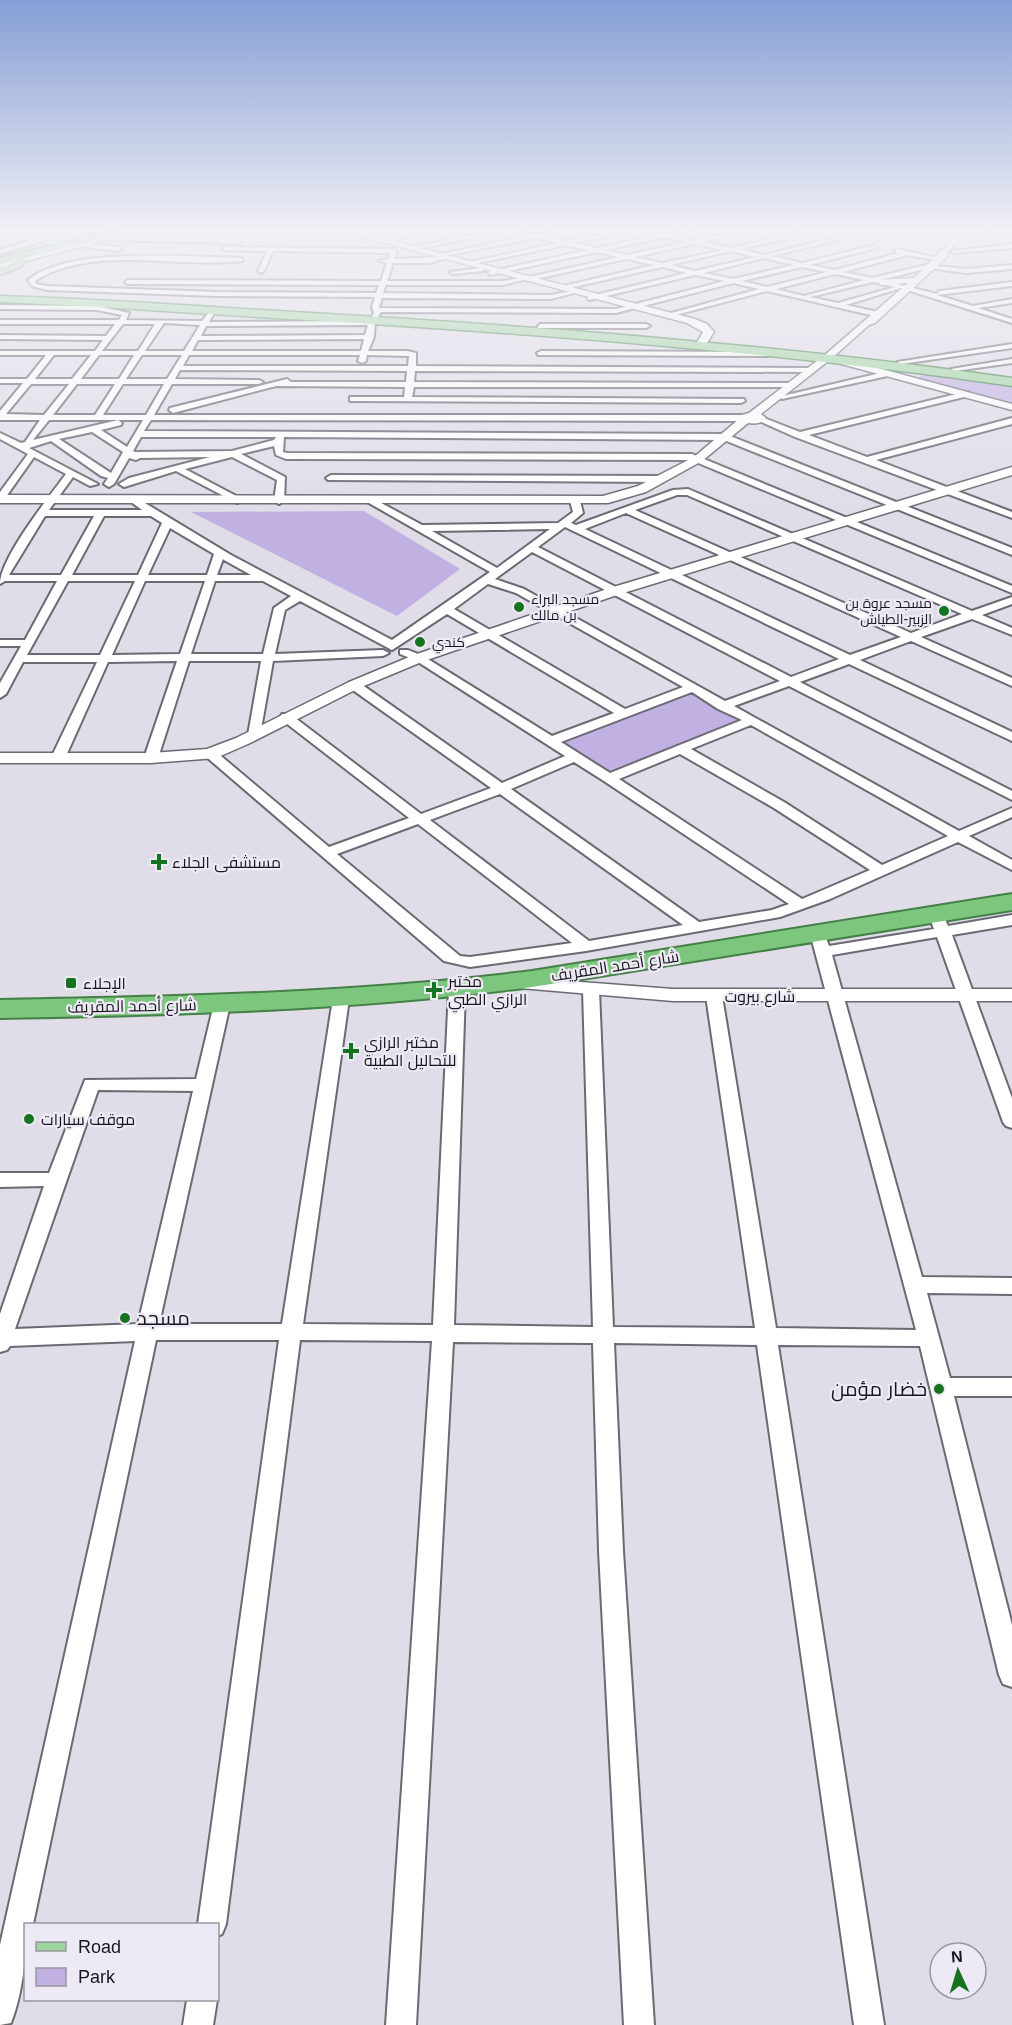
<svg xmlns="http://www.w3.org/2000/svg" width="1012" height="2025" viewBox="0 0 1012 2025" font-family="Helvetica,Cairo,sans-serif">
<style>
.green{fill:#c1b1e3}
.lines{fill:none;stroke-linecap:round;stroke-linejoin:round}
.minor-casing{stroke:#6c6973;stroke-width:4}
.tertiary-casing{stroke:#6c6973;stroke-width:3}
.secondary-casing{stroke:#6c6973;stroke-width:3}
.primary-casing{stroke:#448047;stroke-width:3}
.trunk-casing{stroke:#448047;stroke-width:4}
.minor{fill:#fff;fill-rule:evenodd}
.tertiary{fill:#fff;fill-rule:evenodd}
.secondary{fill:#fff;fill-rule:evenodd}
.primary{fill:#9dd49e;fill-rule:evenodd}
.trunk{fill:#7cc67e;fill-rule:evenodd}
.poi-dot{fill:#167321;stroke:#edeaf5;stroke-width:2}
.labels{text-anchor:middle;dominant-baseline:central;stroke-width:4.5;stroke-linejoin:round;paint-order:stroke}
.far-poi-label{font-size:14px;fill:#18171b;stroke:#edeaf5;text-anchor:start}
.poi-label{font-size:16px;fill:#18171b;stroke:#edeaf5;text-anchor:start}
.street-label{font-size:16px;fill:#18171b;stroke:#edeaf5}
.near-poi-label{font-size:20px;fill:#18171b;stroke:#edeaf5;text-anchor:start}
</style>
<rect width="100%" height="100%" fill="#e0dde8"/>
<!-- green -->
<g class="green">
<polygon points="825,229 933,229 918,240 823,231"/>
<polygon points="929,372 1012,386 1012,405 915,379"/>
<polygon points="364,511 460,569 397,616 191,512"/>
<polygon points="692,689 751,721 609,778 550,742"/>
</g>
<g class="lines">
<defs>
<g id="minor">
<path d="M 1,229 C 14,229 25,240 37,239 C 53,239 68,228 84,229 L 0,254 L 0,250 L 30,241 Z"/>
<polygon points="373,229 384,229 355,236 352,234"/>
<polygon points="436,229 448,229 382,242 379,240"/>
<path d="M 501,229 L 536,234 L 575,229 L 544,236 L 566,241 L 627,229 L 643,229 L 665,234 L 698,229 L 674,235 L 695,240 L 745,229 L 755,229 L 703,242 L 731,248 L 804,231 L 806,234 L 740,249 L 764,255 L 837,237 L 839,240 L 772,256 L 802,263 L 875,245 L 877,248 L 810,265 L 835,270 L 899,253 L 894,251 L 897,249 L 943,259 L 940,261 L 908,255 L 843,272 L 873,278 L 934,263 L 937,266 L 966,269 L 1012,265 L 1012,269 L 966,273 L 929,268 L 881,280 L 937,294 L 939,291 L 1012,282 L 1012,286 L 937,295 L 973,306 L 1012,299 L 1012,303 L 978,308 L 1012,319 L 1012,323 L 901,288 L 846,305 L 882,313 L 879,317 L 767,291 L 668,317 L 664,315 L 759,289 L 733,283 L 616,313 L 381,312 L 375,321 L 374,337 L 368,351 L 407,351 L 416,353 L 416,366 L 812,368 L 816,370 L 812,372 L 415,371 L 414,382 L 793,383 L 797,385 L 793,387 L 414,387 L 412,397 L 744,399 L 745,401 L 741,403 L 353,401 L 350,401 L 350,397 L 404,397 L 405,387 L 276,386 L 173,413 L 169,410 L 170,408 L 287,379 L 291,382 L 406,382 L 407,371 L 180,370 L 175,379 L 259,380 L 263,382 L 259,384 L 172,384 L 154,415 L 742,415 L 746,418 L 742,421 L 151,420 L 144,431 L 725,434 L 1012,548 L 1012,555 L 724,440 L 284,437 L 283,452 L 287,453 L 692,454 L 1012,586 L 1012,593 L 691,460 L 286,459 L 276,455 L 274,446 L 241,454 L 285,477 L 284,501 L 279,504 L 274,501 L 277,480 L 232,457 L 185,469 L 240,498 L 240,502 L 237,503 L 176,471 L 124,487 L 119,484 L 129,478 L 210,457 L 140,458 L 136,460 L 129,458 L 114,484 L 109,487 L 104,484 L 108,478 L 101,476 L 51,441 L 29,448 L 98,484 L 90,486 L 73,477 L 49,510 L 142,510 L 127,499 L 135,497 L 231,555 L 392,640 L 490,572 L 369,503 L 367,501 L 372,498 L 422,525 L 558,523 L 573,512 L 570,501 L 575,498 L 580,501 L 583,513 L 571,523 L 576,525 L 673,490 L 688,489 L 972,611 L 1012,597 L 1012,604 L 982,615 L 1012,628 L 1012,635 L 972,619 L 921,637 L 1012,678 L 1012,686 L 911,641 L 860,660 L 1012,732 L 1012,741 L 849,664 L 800,682 L 1012,791 L 1012,800 L 789,686 L 734,706 L 959,831 L 1012,808 L 1012,817 L 969,836 L 1012,860 L 1012,870 L 958,842 L 830,899 L 780,917 L 586,951 L 470,967 L 444,961 L 203,754 L 205,751 L 215,751 L 329,847 L 409,818 L 282,720 L 280,717 L 282,714 L 290,714 L 421,814 L 491,788 L 350,688 L 350,682 L 358,682 L 502,783 L 565,756 L 415,660 L 400,654 L 400,650 L 408,650 L 423,656 L 552,736 L 614,713 L 447,614 L 392,650 L 300,601 L 285,610 L 275,654 L 383,650 L 389,653 L 383,656 L 273,661 L 260,735 L 254,739 L 248,735 L 261,661 L 189,661 L 158,758 L 151,762 L 144,758 L 177,661 L 108,662 L 65,758 L 58,762 L 51,758 L 97,662 L 23,662 L 6,694 L 0,698 L 0,683 L 21,646 L 0,646 L 0,640 L 25,640 L 57,581 L 5,581 L 0,584 C 0,558 49,497 66,474 L 34,457 L 3,501 L 0,502 L 0,492 L 28,454 L 0,439 L 0,433 L 21,443 L 25,442 L 40,420 L 0,420 L 0,411 L 23,383 L 0,383 L 0,379 L 27,379 L 46,355 L 0,355 L 0,351 L 95,351 L 103,340 L 0,339 L 0,335 L 106,336 L 115,324 L 0,324 L 0,320 L 119,320 L 122,315 L 97,310 L 0,309 L 0,305 L 97,306 L 129,313 L 126,320 L 202,321 L 211,310 L 215,312 L 209,322 L 369,321 L 374,313 L 372,307 L 375,297 L 218,296 L 47,290 L 32,286 L 28,280 C 68,246 189,257 241,258 L 243,261 C 178,269 93,244 35,281 L 36,284 L 47,286 L 218,292 L 376,293 L 379,285 L 128,284 L 125,282 L 128,280 L 381,281 L 387,263 L 379,261 L 388,259 L 390,253 L 273,251 L 264,271 L 261,273 L 258,271 L 267,251 L 222,250 L 224,247 L 394,249 L 397,251 L 394,259 L 441,257 L 444,259 L 429,263 L 393,263 L 387,281 L 503,281 L 520,278 L 523,280 L 503,285 L 386,285 L 383,293 L 551,295 L 571,291 L 574,293 L 551,299 L 382,298 L 379,308 L 616,309 L 725,281 L 695,275 L 589,300 L 587,297 L 687,273 L 662,267 L 561,290 L 559,287 L 654,265 L 626,259 L 527,281 L 525,278 L 618,257 L 597,252 L 490,275 L 488,272 L 588,250 L 566,245 L 468,265 L 465,263 L 558,243 L 536,238 L 439,257 L 436,255 L 527,236 L 507,231 L 411,250 L 408,248 ZM 635,231 L 657,235 L 597,248 L 574,243 ZM 665,237 L 687,242 L 626,255 L 605,250 ZM 695,244 L 723,250 L 662,263 L 635,257 ZM 731,251 L 755,257 L 695,271 L 671,265 ZM 764,258 L 794,265 L 733,279 L 704,273 ZM 802,267 L 827,272 L 767,287 L 742,281 ZM 835,274 L 864,280 L 804,296 L 776,289 ZM 873,282 L 895,287 L 838,303 L 810,297 ZM 164,323 L 200,325 L 184,351 L 145,351 ZM 123,324 L 155,324 L 138,351 L 102,351 ZM 368,325 L 365,335 L 201,336 L 206,326 ZM 364,339 L 361,351 L 192,351 L 198,340 ZM 54,355 L 91,355 L 72,379 L 35,379 ZM 99,355 L 134,355 L 119,379 L 81,379 ZM 142,355 L 182,355 L 167,379 L 126,379 ZM 189,355 L 360,355 L 358,361 L 362,363 L 366,361 L 367,355 L 409,356 L 408,366 L 183,366 ZM 31,384 L 69,384 L 44,415 L 6,414 ZM 77,384 L 115,384 L 95,415 L 53,415 ZM 123,384 L 164,384 L 146,415 L 103,415 ZM 49,420 L 143,420 L 127,447 L 101,430 L 121,425 L 122,423 L 118,420 L 33,440 ZM 92,432 L 123,452 L 111,473 L 59,439 ZM 141,437 L 276,437 L 274,440 L 232,451 L 135,452 L 133,451 ZM 677,495 L 687,495 L 962,614 L 911,633 L 635,510 ZM 626,513 L 901,637 L 850,655 L 585,529 ZM 45,516 L 94,516 L 61,575 L 9,575 ZM 104,516 L 151,516 L 162,523 L 138,575 L 72,575 ZM 565,527 L 839,659 L 791,677 L 538,547 ZM 170,528 L 214,554 L 207,575 L 148,575 ZM 550,529 L 497,568 L 432,531 ZM 532,552 L 780,681 L 725,701 L 524,589 L 495,579 ZM 223,559 L 224,560 L 251,575 L 217,575 ZM 68,581 L 135,581 L 100,655 L 27,655 ZM 145,581 L 205,581 L 180,654 L 112,655 ZM 215,581 L 263,581 L 291,596 L 274,608 L 263,654 L 191,654 ZM 488,584 L 516,593 L 683,687 L 625,709 L 454,609 ZM 692,692 L 718,709 L 742,720 L 610,773 L 561,742 ZM 751,725 L 948,836 L 882,865 L 784,802 L 691,749 ZM 680,754 L 774,808 L 870,870 L 802,899 L 619,779 ZM 574,762 L 604,781 L 789,904 L 772,910 L 699,922 L 511,789 ZM 500,794 L 683,925 L 589,941 L 430,820 ZM 418,824 L 572,943 L 470,957 L 460,956 L 337,854 Z"/>
<polygon points="1012,230 1012,234 970,237 967,235"/>
<polygon points="225,231 341,231 344,233 223,234"/>
<polygon points="105,237 239,239 242,241 239,243 103,240"/>
<polygon points="80,243 118,247 121,249 118,251 78,246"/>
<polygon points="1012,244 1012,248 954,253 951,251"/>
<polygon points="482,268 484,271 453,274 450,272"/>
<polygon points="540,324 646,324 650,326 646,328 537,328"/>
<polygon points="1012,344 1012,348 901,364 897,362"/>
<polygon points="541,351 768,352 772,354 768,356 538,355 537,353"/>
<polygon points="1012,359 1012,363 955,371 951,369"/>
<polygon points="889,371 893,373 892,375 782,399 778,397"/>
<polygon points="965,392 968,392 968,396 809,435 867,457 1012,418 1012,424 876,460 1012,512 1012,518 795,437 757,420 764,418 800,432"/>
<polygon points="331,475 662,476 667,479 662,482 328,480 326,478"/>
<path d="M 936,908 L 941,910 L 948,926 L 1012,915 L 1012,925 L 952,935 L 1012,1098 L 1012,1128 L 1006,1126 L 1003,1122 L 937,937 L 832,955 L 922,1277 L 1012,1278 L 1012,1294 L 927,1293 L 950,1378 L 1012,1378 L 1012,1396 L 954,1396 L 1012,1625 L 1012,1687 L 1003,1684 L 999,1675 L 920,1346 L 778,1345 L 884,2025 L 854,2025 L 757,1345 L 614,1343 L 623,1551 L 654,2025 L 624,2025 L 599,1551 L 593,1343 L 453,1342 L 416,2025 L 386,2025 L 432,1341 L 300,1340 L 226,1924 L 222,1934 L 218,1936 L 218,1924 L 198,1924 L 279,1340 L 156,1340 L 33,1924 L 26,1924 C 26,1958 23,1992 11,2023 L 0,2025 L 0,1945 L 135,1341 L 10,1346 L 7,1350 L 0,1352 L 0,1314 L 44,1186 L 0,1187 L 0,1173 L 49,1173 L 85,1080 L 196,1079 L 214,1004 L 216,1000 L 228,1000 L 230,1004 L 159,1324 L 282,1324 L 333,999 L 335,995 L 347,995 L 349,999 L 303,1324 L 433,1325 L 449,989 L 451,986 L 463,986 L 465,989 L 454,1325 L 593,1327 L 583,990 L 591,985 L 599,990 L 613,1327 L 755,1328 L 706,996 L 714,991 L 722,996 L 776,1328 L 916,1330 L 810,933 L 813,930 L 823,930 L 829,946 L 934,929 L 928,913 ZM 98,1090 L 193,1091 L 138,1324 L 15,1329 Z"/>
<polygon points="187,2000 217,2000 213,2025 183,2025"/>
</g>
<g id="tertiary">
<path d="M 963,229 L 971,229 L 948,252 L 948,256 L 875,323 L 869,325 L 832,358 L 761,414 L 766,418 C 762,424 755,424 748,423 L 702,461 L 646,492 L 608,503 L 0,503 L 0,495 L 603,496 L 638,486 L 694,457 L 738,420 L 738,416 L 749,413 L 826,354 L 908,283 L 882,285 L 878,282 L 879,280 L 914,278 Z"/>
<polygon points="837,357 1012,404 1012,410 834,362 832,360"/>
<polygon points="1012,467 1012,475 620,594 424,661 359,688 248,744 216,758 151,763 0,763 0,753 151,753 207,749 236,738 349,682 414,655 610,588"/>
<polygon points="515,977 673,989 1012,989 1012,1001 673,1001 508,987 505,983 508,979"/>
</g>
<g id="secondary">
<polygon points="133,229 147,229 0,268 0,262"/>
<polygon points="333,229 346,229 695,319 707,324 714,332 705,346 697,346 696,344 703,332 687,323"/>
</g>
<g id="primary">
<polygon points="21,256 26,259 21,267 0,275 0,268 13,263"/>
<path d="M 0,296 C 104,299 207,307 311,313 C 546,327 779,345 1012,378 L 1012,386 C 777,352 542,334 306,320 C 204,314 102,306 0,302 Z"/>
</g>
<g id="trunk">
<polygon points="121,229 138,229 0,264 0,258"/>
<path d="M 1012,894 L 1012,910 L 532,987 C 355,1010 178,1015 0,1018 L 0,1000 C 178,997 355,993 532,971 Z"/>
</g>
</defs>
<!-- minor casing -->
<use href="#minor" class="minor-casing"/>
<!-- tertiary casing -->
<use href="#tertiary" class="tertiary-casing"/>
<!-- secondary casing -->
<use href="#secondary" class="secondary-casing"/>
<!-- primary casing -->
<use href="#primary" class="primary-casing"/>
<!-- trunk casing -->
<use href="#trunk" class="trunk-casing"/>
<!-- minor -->
<use href="#minor" class="minor"/>
<!-- tertiary -->
<use href="#tertiary" class="tertiary"/>
<!-- secondary -->
<use href="#secondary" class="secondary"/>
<!-- primary -->
<use href="#primary" class="primary"/>
<!-- trunk -->
<use href="#trunk" class="trunk"/>
</g>
<!-- sky -->
<linearGradient id="sky" x2="0" y2="1"><stop stop-color="#859ed5"/><stop offset="0.45" stop-color="#f1f0f5"/><stop offset="1" stop-color="#f1f0f5" stop-opacity="0"/></linearGradient>
<rect width="1012" height="512" fill="url(#sky)"/>
<!-- markers -->
<g class="poi-dot">
<circle cx="519" cy="607" r="6"/>
<circle cx="944" cy="611" r="6"/>
<circle cx="420" cy="642" r="6"/>
<path d="M156 853h6v6h6v6h-6v6h-6v-6h-6v-6h6z"/>
<rect x="65" y="977" width="12" height="12" rx="3"/>
<path d="M431 981h6v6h6v6h-6v6h-6v-6h-6v-6h6z"/>
<path d="M348 1042h6v6h6v6h-6v6h-6v-6h-6v-6h6z"/>
<circle cx="29" cy="1119" r="6"/>
<circle cx="125" cy="1318" r="6"/>
<circle cx="939" cy="1389" r="6"/>
</g>
<g class="labels">
<!-- far-poi labels -->
<g class="far-poi-label">
<text x="531" y="599">مسجد البراء<tspan x="531" dy="16">بن مالك</tspan></text>
<text x="932" y="603" text-anchor="end">مسجد عروة بن<tspan x="932" dy="16">الزبير-الطياش</tspan></text>
<text x="432" y="642">كندي</text>
</g>
<!-- poi labels -->
<g class="poi-label">
<text x="172" y="862">مستشفى الجلاء</text>
<text x="448" y="981">مختبر<tspan x="448" dy="18">الرازي الطبي</tspan></text>
<text x="83" y="983">الإجلاء</text>
<text x="364" y="1042">مختبر الرازي<tspan x="364" dy="18">للتحاليل الطبية</tspan></text>
<text x="41" y="1119">موقف سيارات</text>
</g>
<!-- street labels -->
<g class="street-label">
<text transform="translate(615 966) rotate(-9)">شارع أحمد المقريف</text>
<text x="760" y="996">شارع بيروت</text>
<text transform="translate(132 1006) rotate(-1)">شارع أحمد المقريف</text>
</g>
<!-- near-poi labels -->
<g class="near-poi-label">
<text x="137" y="1318">مسجد</text>
<text x="927" y="1389" text-anchor="end">خضار مؤمن</text>
</g>
</g>
<!-- legend -->
<rect x="24" y="1923" width="195" height="78" fill="#edeaf5" stroke="#98969e" stroke-width="1.5"/>
<rect x="36" y="1942" width="30" height="9" fill="#9dd49e" stroke="#98969e" stroke-width="1.5"/>
<text x="78" y="1953" font-size="18" fill="#18171b">Road</text>
<rect x="36" y="1968" width="30" height="18" fill="#c1b1e3" stroke="#98969e" stroke-width="1.5"/>
<text x="78" y="1983" font-size="18" fill="#18171b">Park</text>
<!-- north arrow -->
<g transform="translate(958 1971) rotate(356)"><circle r="28" fill="#edeaf5" stroke="#98969e" stroke-width="1.5"/>
<path d="M0-4.5L10 22L0 15L-10 22Z" fill="#167321"/>
<text y="-9" font-size="16" font-weight="bold" text-anchor="middle" fill="#18171b">N</text>
</g>
</svg>
